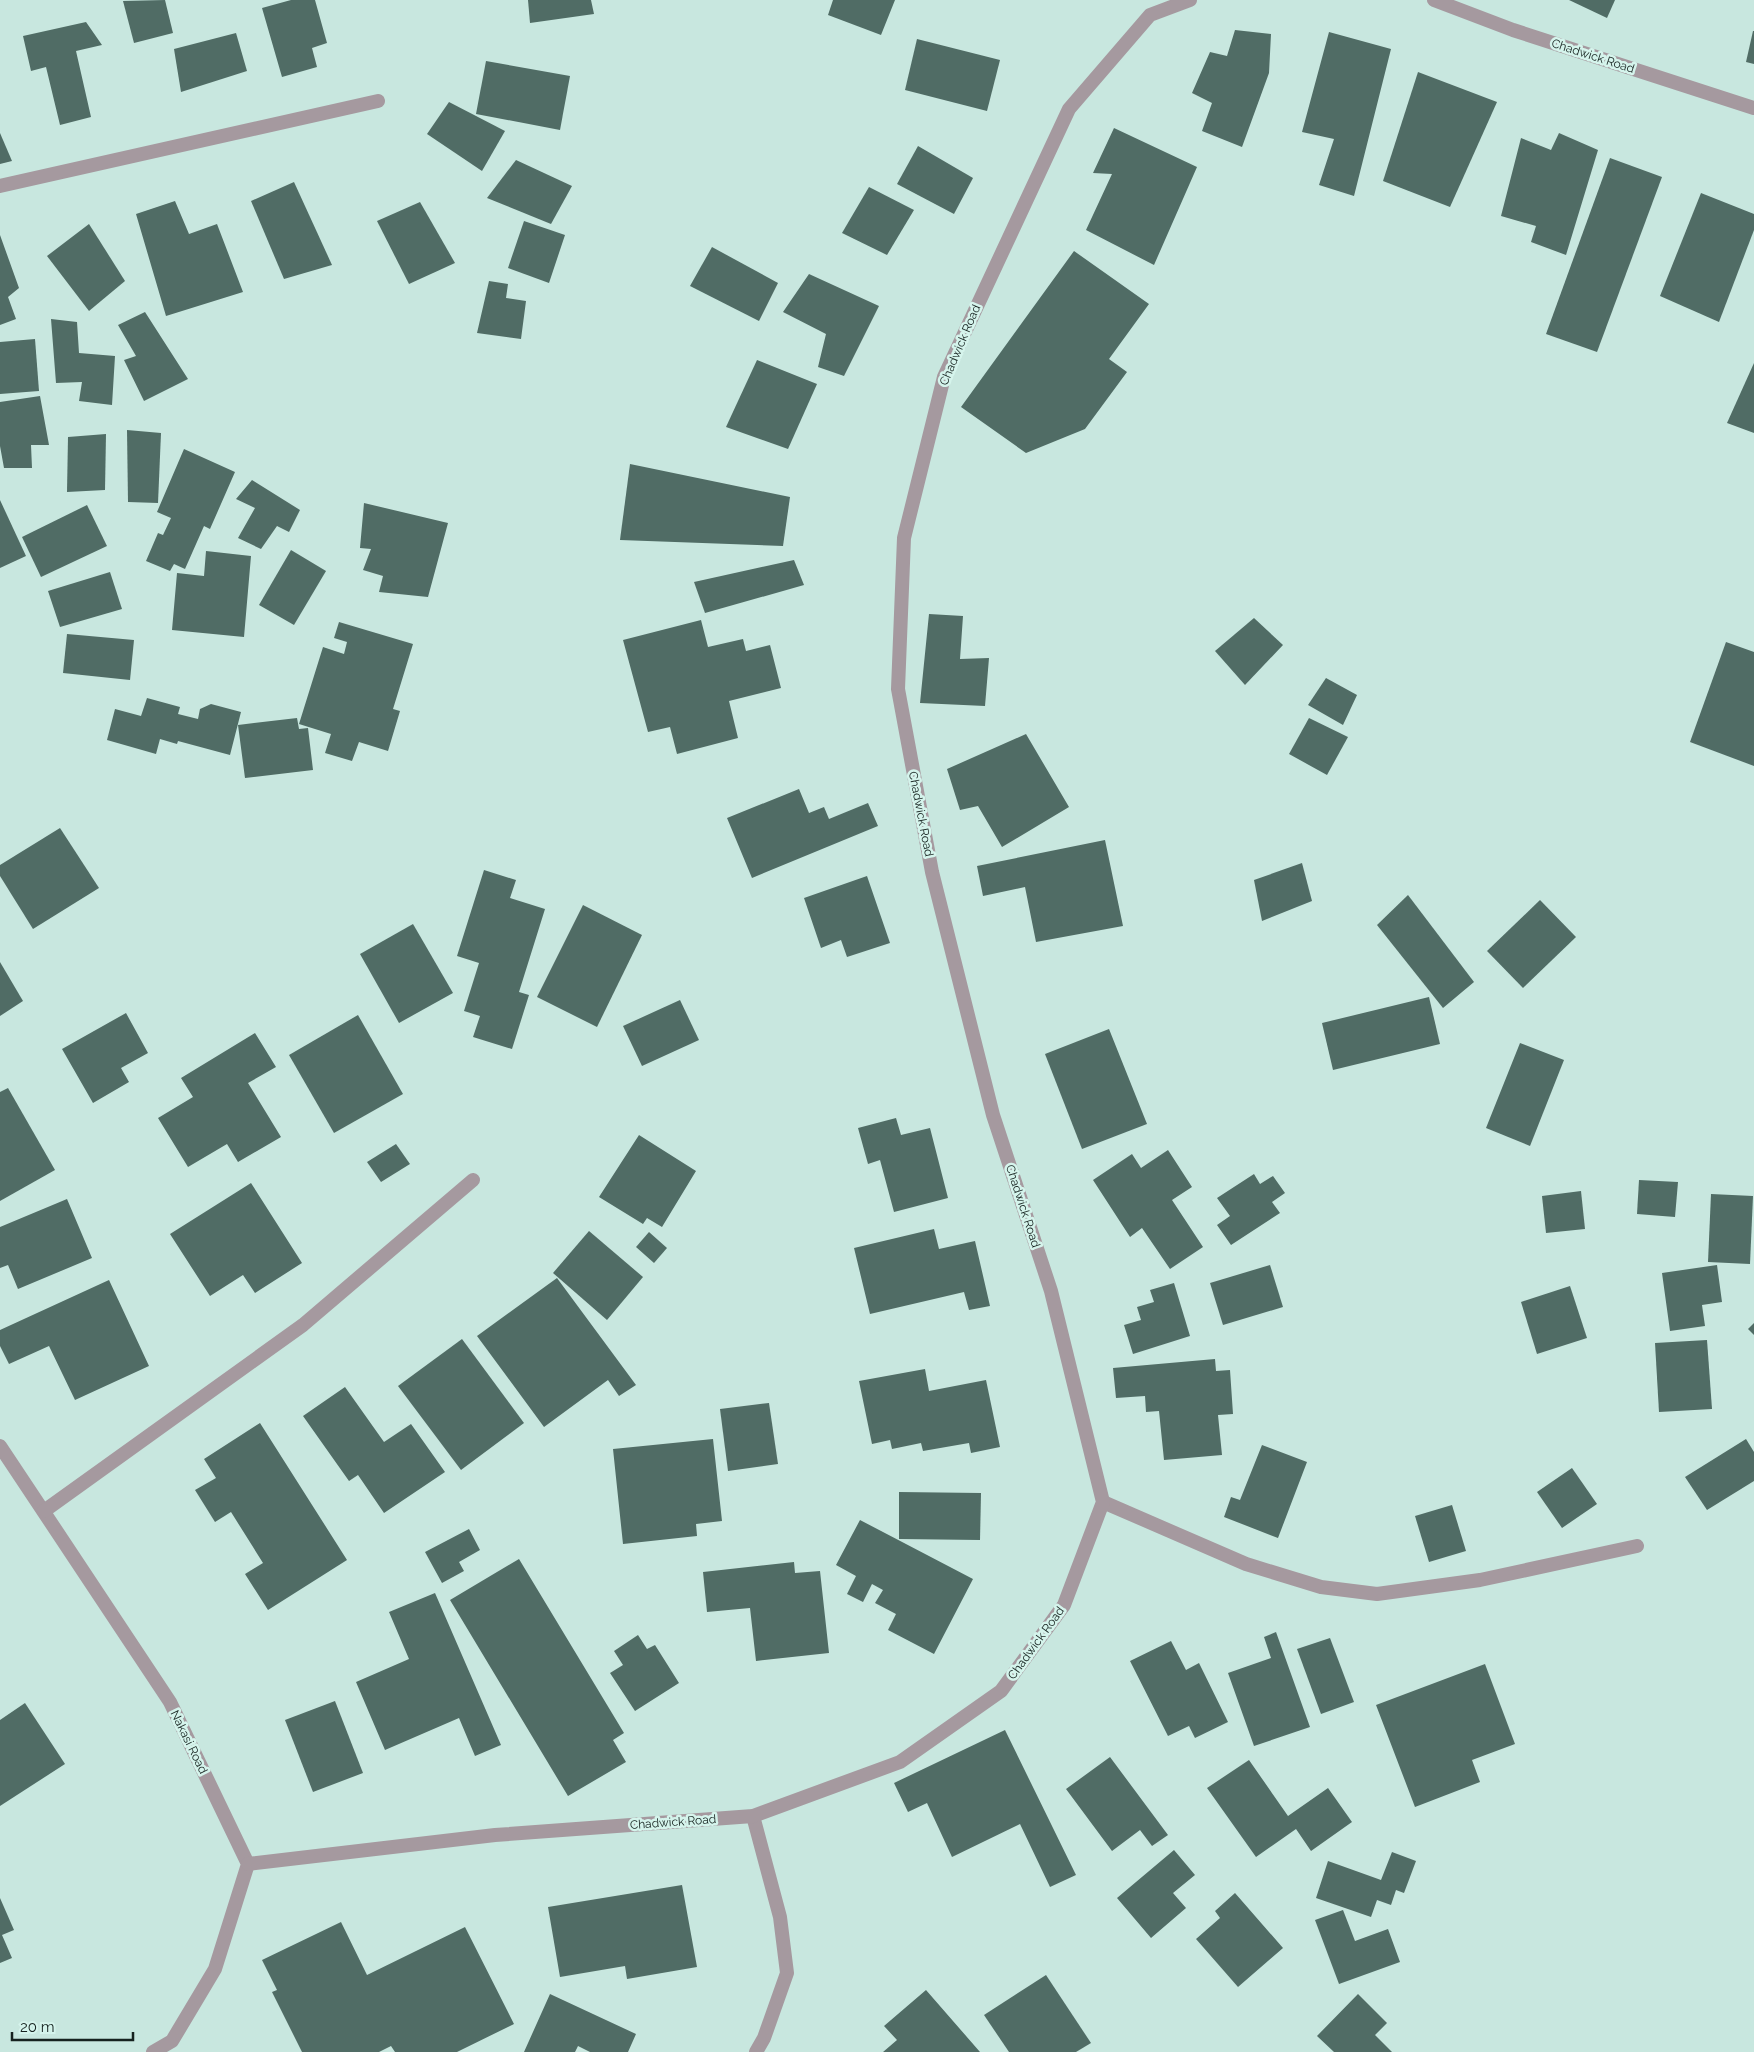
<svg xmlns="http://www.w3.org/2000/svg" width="1754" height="2052" viewBox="0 0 1754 2052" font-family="Raleway,sans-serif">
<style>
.building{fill:#506c65}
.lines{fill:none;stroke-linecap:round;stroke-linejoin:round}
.minor{stroke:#a5999f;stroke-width:14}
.labels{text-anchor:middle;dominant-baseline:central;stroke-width:5;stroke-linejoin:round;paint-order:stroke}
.street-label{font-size:12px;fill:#16221f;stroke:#d5f4ec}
</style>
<rect width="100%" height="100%" fill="#c8e7df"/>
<!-- building -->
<g class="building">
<polygon points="165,0 173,33 134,43 123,1"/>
<polygon points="291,0 315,0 327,43 312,48 317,67 282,77 262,8"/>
<polygon points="528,0 591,0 594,14 530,23"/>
<polygon points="833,0 895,0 881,35 828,15"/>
<polygon points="1569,0 1615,0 1607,18"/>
<polygon points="86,22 102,45 76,51 91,117 60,125 46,67 31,71 23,36"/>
<polygon points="1235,30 1271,34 1269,73 1242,147 1202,131 1212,103 1192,93 1210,52 1227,56"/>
<polygon points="1753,31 1754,31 1754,64 1746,62"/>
<polygon points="1329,32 1391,49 1354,196 1319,185 1334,139 1302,132"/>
<polygon points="236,33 247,71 181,92 174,49"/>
<polygon points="917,39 1000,60 987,111 905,90"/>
<polygon points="486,61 570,76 560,130 476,114"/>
<polygon points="1418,72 1497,102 1450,207 1383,181"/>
<polygon points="449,102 505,131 482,171 427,134"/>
<polygon points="1114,128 1197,167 1154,265 1086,230 1112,174 1093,173"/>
<polygon points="0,133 12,161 0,164"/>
<polygon points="1559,133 1598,150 1566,255 1531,242 1536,226 1501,216 1521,138 1551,150"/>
<polygon points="918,146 973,178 954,214 897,184"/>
<polygon points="1610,158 1662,177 1597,352 1546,334"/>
<polygon points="516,160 572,186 551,224 487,198"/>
<polygon points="294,182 332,265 284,279 251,201"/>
<polygon points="869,187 914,210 887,255 842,233"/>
<polygon points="1701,193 1754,214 1754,230 1719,322 1660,296"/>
<polygon points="175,201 189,234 217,224 243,292 166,316 136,214"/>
<polygon points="420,202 455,263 409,284 377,221"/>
<polygon points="524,221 565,235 549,283 508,268"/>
<polygon points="89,224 125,281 89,311 47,256"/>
<polygon points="0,235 19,288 8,297 16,319 0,325"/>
<polygon points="712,247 778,283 759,321 690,286"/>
<polygon points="1074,251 1149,304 1109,359 1127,372 1085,429 1026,453 961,407"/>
<polygon points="809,274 879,306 844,376 818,367 826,334 783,312"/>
<polygon points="489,281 508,284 506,298 526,301 521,339 477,333"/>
<polygon points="145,312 188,379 144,401 124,360 136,356 118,325"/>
<polygon points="51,319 77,322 79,353 115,356 112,405 79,401 82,382 56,383"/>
<polygon points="35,339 39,391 0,394 0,342"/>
<polygon points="757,360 817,384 788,449 726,427"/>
<polygon points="1754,363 1754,433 1727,423"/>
<polygon points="40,396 49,445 31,445 32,468 4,468 0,446 0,402"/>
<polygon points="127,430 161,433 158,503 128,502"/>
<polygon points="106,434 105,490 67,492 68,437"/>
<polygon points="184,449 235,472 210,529 204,526 185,569 174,564 170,571 146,561 158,533 163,535 171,518 157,512"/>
<polygon points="630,464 790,497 783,546 620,540"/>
<polygon points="252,480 300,510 289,532 277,526 261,549 238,538 255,508 236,499"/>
<polygon points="0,500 26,556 0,568"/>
<polygon points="364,503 448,523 428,597 379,592 383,576 363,570 371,549 360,548"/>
<polygon points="87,505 107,546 41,577 22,537"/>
<polygon points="291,550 326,571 294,625 259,605"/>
<polygon points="206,551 251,556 244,637 172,630 177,573 204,576"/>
<polygon points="794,560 804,585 705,613 694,582"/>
<polygon points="110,572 122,609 60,627 48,591"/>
<polygon points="929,614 963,616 960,659 989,658 985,706 920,703"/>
<polygon points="1254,618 1283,645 1245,685 1215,651"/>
<polygon points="701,620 708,647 743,639 746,651 770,645 781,688 729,701 738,738 677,754 670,727 648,732 623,640"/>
<polygon points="339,622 413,644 393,709 400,711 388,751 359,742 352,761 325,753 331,734 299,724 323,647 344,654 347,642 334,638"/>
<polygon points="67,634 134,640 130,680 63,673"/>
<polygon points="1726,642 1754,652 1754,766 1690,742"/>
<polygon points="1326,678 1357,695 1343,725 1308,705"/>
<polygon points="147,698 180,707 178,714 198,719 200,709 211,704 241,712 230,755 178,741 177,744 160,739 156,754 107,740 115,709 141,716"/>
<polygon points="297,718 299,729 308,728 313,770 245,778 238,725"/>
<polygon points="1309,718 1348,737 1327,775 1289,754"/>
<polygon points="1026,734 1069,807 1002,847 978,806 960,810 947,769"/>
<polygon points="799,789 809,813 824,807 829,819 868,803 878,826 752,878 727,818"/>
<polygon points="60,828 99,888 33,929 0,876 0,865"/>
<polygon points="1105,840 1123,926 1036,942 1025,887 983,896 977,866"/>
<polygon points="1302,863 1312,901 1262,921 1254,880"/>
<polygon points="484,870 516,880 510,898 545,909 519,992 529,995 512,1049 473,1037 480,1016 464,1011 479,963 457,956"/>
<polygon points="867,876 890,943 847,957 841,940 821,948 804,898"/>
<polygon points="1408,895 1474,982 1443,1008 1377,925"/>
<polygon points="1540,900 1576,937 1523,988 1487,951"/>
<polygon points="583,905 642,935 597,1027 537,997"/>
<polygon points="413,924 453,993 399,1023 360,954"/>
<polygon points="0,962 23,1001 0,1016"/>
<polygon points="1429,997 1440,1044 1333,1070 1322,1023"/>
<polygon points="680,1000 699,1040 642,1066 623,1026"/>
<polygon points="126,1013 148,1053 121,1068 129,1082 93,1103 62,1049"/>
<polygon points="358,1015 403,1094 334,1133 289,1055"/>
<polygon points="1109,1029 1147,1124 1082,1149 1045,1054"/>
<polygon points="255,1033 276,1067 248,1083 281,1137 238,1162 227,1144 188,1167 158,1118 193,1097 181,1078"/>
<polygon points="1520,1043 1564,1060 1530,1146 1486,1128"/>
<polygon points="8,1088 55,1170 0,1201 0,1092"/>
<polygon points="896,1118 901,1135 930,1128 948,1198 894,1212 880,1160 868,1164 858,1128"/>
<polygon points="639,1135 696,1171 662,1227 647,1218 643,1224 599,1197"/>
<polygon points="396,1144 410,1164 381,1182 367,1162"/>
<polygon points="1168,1150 1192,1187 1172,1200 1203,1247 1170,1269 1142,1228 1130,1237 1093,1180 1132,1154 1141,1168"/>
<polygon points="1254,1174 1260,1184 1273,1176 1285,1193 1272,1202 1280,1213 1231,1245 1217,1225 1230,1216 1217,1198"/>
<polygon points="1639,1180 1678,1182 1675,1217 1637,1214"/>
<polygon points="251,1183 302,1263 255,1293 243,1275 210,1296 170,1234"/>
<polygon points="1581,1191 1585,1229 1546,1233 1542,1196"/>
<polygon points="1711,1194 1753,1196 1750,1264 1708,1262"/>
<polygon points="67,1199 92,1258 18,1289 8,1265 0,1268 0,1227"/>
<polygon points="934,1229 939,1249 975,1241 990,1306 969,1310 964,1292 870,1314 854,1248"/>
<polygon points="589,1231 643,1277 607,1320 553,1273"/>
<polygon points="649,1232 667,1248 654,1263 636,1247"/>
<polygon points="1270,1265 1283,1307 1223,1325 1210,1283"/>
<polygon points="1717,1265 1722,1302 1702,1305 1705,1326 1670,1331 1662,1273"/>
<polygon points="557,1278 636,1385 619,1396 608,1380 544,1427 477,1336"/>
<polygon points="109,1280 149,1366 75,1400 49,1346 9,1364 0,1346 0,1330"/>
<polygon points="1174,1283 1190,1336 1133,1354 1124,1325 1141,1320 1137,1307 1154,1302 1150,1290"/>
<polygon points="1570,1286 1587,1338 1537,1354 1521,1302"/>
<polygon points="1754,1323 1754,1335 1748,1329"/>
<polygon points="462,1339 524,1423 461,1470 398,1386"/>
<polygon points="1707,1340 1712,1409 1659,1412 1655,1343"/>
<polygon points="1215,1359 1216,1371 1230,1370 1233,1414 1218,1415 1222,1455 1164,1460 1159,1411 1146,1412 1145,1396 1116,1398 1113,1368"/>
<polygon points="925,1369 929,1391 986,1380 1000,1447 971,1453 969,1443 923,1451 921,1443 892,1449 890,1440 872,1444 859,1381"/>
<polygon points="345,1387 384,1442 411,1424 445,1472 384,1513 358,1475 349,1481 303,1416"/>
<polygon points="769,1403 778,1464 728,1471 720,1409"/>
<polygon points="260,1423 347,1560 268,1610 245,1574 263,1563 231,1512 215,1522 195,1490 216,1478 204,1459"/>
<polygon points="713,1439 722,1521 696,1524 697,1536 623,1544 613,1449"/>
<polygon points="1746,1439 1754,1452 1754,1481 1707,1510 1685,1477"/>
<polygon points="1262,1445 1307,1462 1278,1538 1224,1517 1231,1497 1240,1500"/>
<polygon points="1572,1468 1597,1504 1562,1528 1537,1492"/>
<polygon points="899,1492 981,1493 980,1540 899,1539"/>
<polygon points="1452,1505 1466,1551 1429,1562 1415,1516"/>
<polygon points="860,1520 973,1579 934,1654 888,1630 896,1614 875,1603 883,1590 872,1584 863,1602 847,1594 856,1576 836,1565"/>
<polygon points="469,1529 480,1550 459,1562 464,1571 442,1583 425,1552"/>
<polygon points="519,1559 624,1733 613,1740 626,1762 568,1796 450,1600"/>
<polygon points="794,1562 795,1573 820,1571 829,1653 756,1661 750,1608 707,1612 703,1572"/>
<polygon points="435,1593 501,1745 475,1756 459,1718 385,1750 356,1682 409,1659 389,1612"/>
<polygon points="1276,1632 1310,1727 1254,1746 1228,1673 1271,1658 1264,1637"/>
<polygon points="638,1635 647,1649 655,1645 679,1683 635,1711 610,1673 623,1665 614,1651"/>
<polygon points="1330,1638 1354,1702 1321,1714 1297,1649"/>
<polygon points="1171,1641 1186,1670 1199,1663 1228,1722 1195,1738 1189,1726 1168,1736 1130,1661"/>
<polygon points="1485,1664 1515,1744 1472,1760 1480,1782 1415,1807 1376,1705"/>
<polygon points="335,1701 363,1773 313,1792 285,1720"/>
<polygon points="25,1703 65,1764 0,1806 0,1720"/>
<polygon points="1005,1730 1076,1875 1050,1887 1020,1824 952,1857 927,1803 908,1812 894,1783"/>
<polygon points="1110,1757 1168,1835 1152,1846 1140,1830 1112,1851 1066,1789"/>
<polygon points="1249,1760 1288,1816 1328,1788 1352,1822 1311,1851 1296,1829 1256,1857 1207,1788"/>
<polygon points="1174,1850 1195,1875 1173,1893 1186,1908 1151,1938 1117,1898"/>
<polygon points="1392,1852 1416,1861 1404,1893 1396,1890 1391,1905 1377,1900 1371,1917 1316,1898 1328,1861 1381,1880"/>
<polygon points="682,1885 697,1967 627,1979 625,1966 560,1977 548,1907"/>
<polygon points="1235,1893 1283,1948 1238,1987 1196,1939 1220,1918 1215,1911"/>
<polygon points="0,1898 14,1930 2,1935 12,1958 0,1963"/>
<polygon points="1343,1910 1355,1941 1388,1929 1400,1962 1339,1984 1315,1920"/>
<polygon points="341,1922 367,1975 465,1927 514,2024 457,2052 395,2052 391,2046 379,2052 302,2052 272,1992 277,1990 262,1960"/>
<polygon points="1046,1975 1091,2043 1076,2052 1009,2052 984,2015"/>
<polygon points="926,1990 980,2052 883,2052 897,2040 884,2026"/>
<polygon points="550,1994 636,2034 628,2052 590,2052 578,2046 575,2052 524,2052"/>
<polygon points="1358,1994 1387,2023 1375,2035 1392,2052 1334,2052 1317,2036"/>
</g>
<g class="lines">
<!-- minor -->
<g class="minor">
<polyline points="1434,0 1513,30 1754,108"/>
<polyline points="0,186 378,101"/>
<polyline points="0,1446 170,1702 248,1864 215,1969 172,2041 153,2052"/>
<polyline points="1103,1502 1246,1564 1321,1587 1377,1594 1480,1580 1637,1546"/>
<polyline points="44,1511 303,1325 473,1180"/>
<polyline points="753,1816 780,1917 787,1973 764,2038 756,2052"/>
<polyline points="248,1864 495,1835 753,1816 900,1762 1001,1691 1064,1605 1103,1502 1051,1291 993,1115 932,872 898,689 904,538 944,377 1069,109 1150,15 1190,0"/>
</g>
</g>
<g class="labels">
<!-- street labels -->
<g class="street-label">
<text transform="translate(1593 56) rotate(18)">Chadwick Road</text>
<text transform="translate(960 345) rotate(-67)">Chadwick Road</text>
<text transform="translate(921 814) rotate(79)">Chadwick Road</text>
<text transform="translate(1023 1206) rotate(72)">Chadwick Road</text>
<text transform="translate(1036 1643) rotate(-54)">Chadwick Road</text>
<text transform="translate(189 1742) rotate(64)">Nakasi Road</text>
<text transform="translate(673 1822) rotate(-4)">Chadwick Road</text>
</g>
</g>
<!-- scale -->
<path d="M12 2032v8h121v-8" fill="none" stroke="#16221f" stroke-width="2.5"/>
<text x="20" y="2032" font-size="15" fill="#16221f" stroke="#d5f4ec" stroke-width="4" paint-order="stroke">20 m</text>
</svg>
